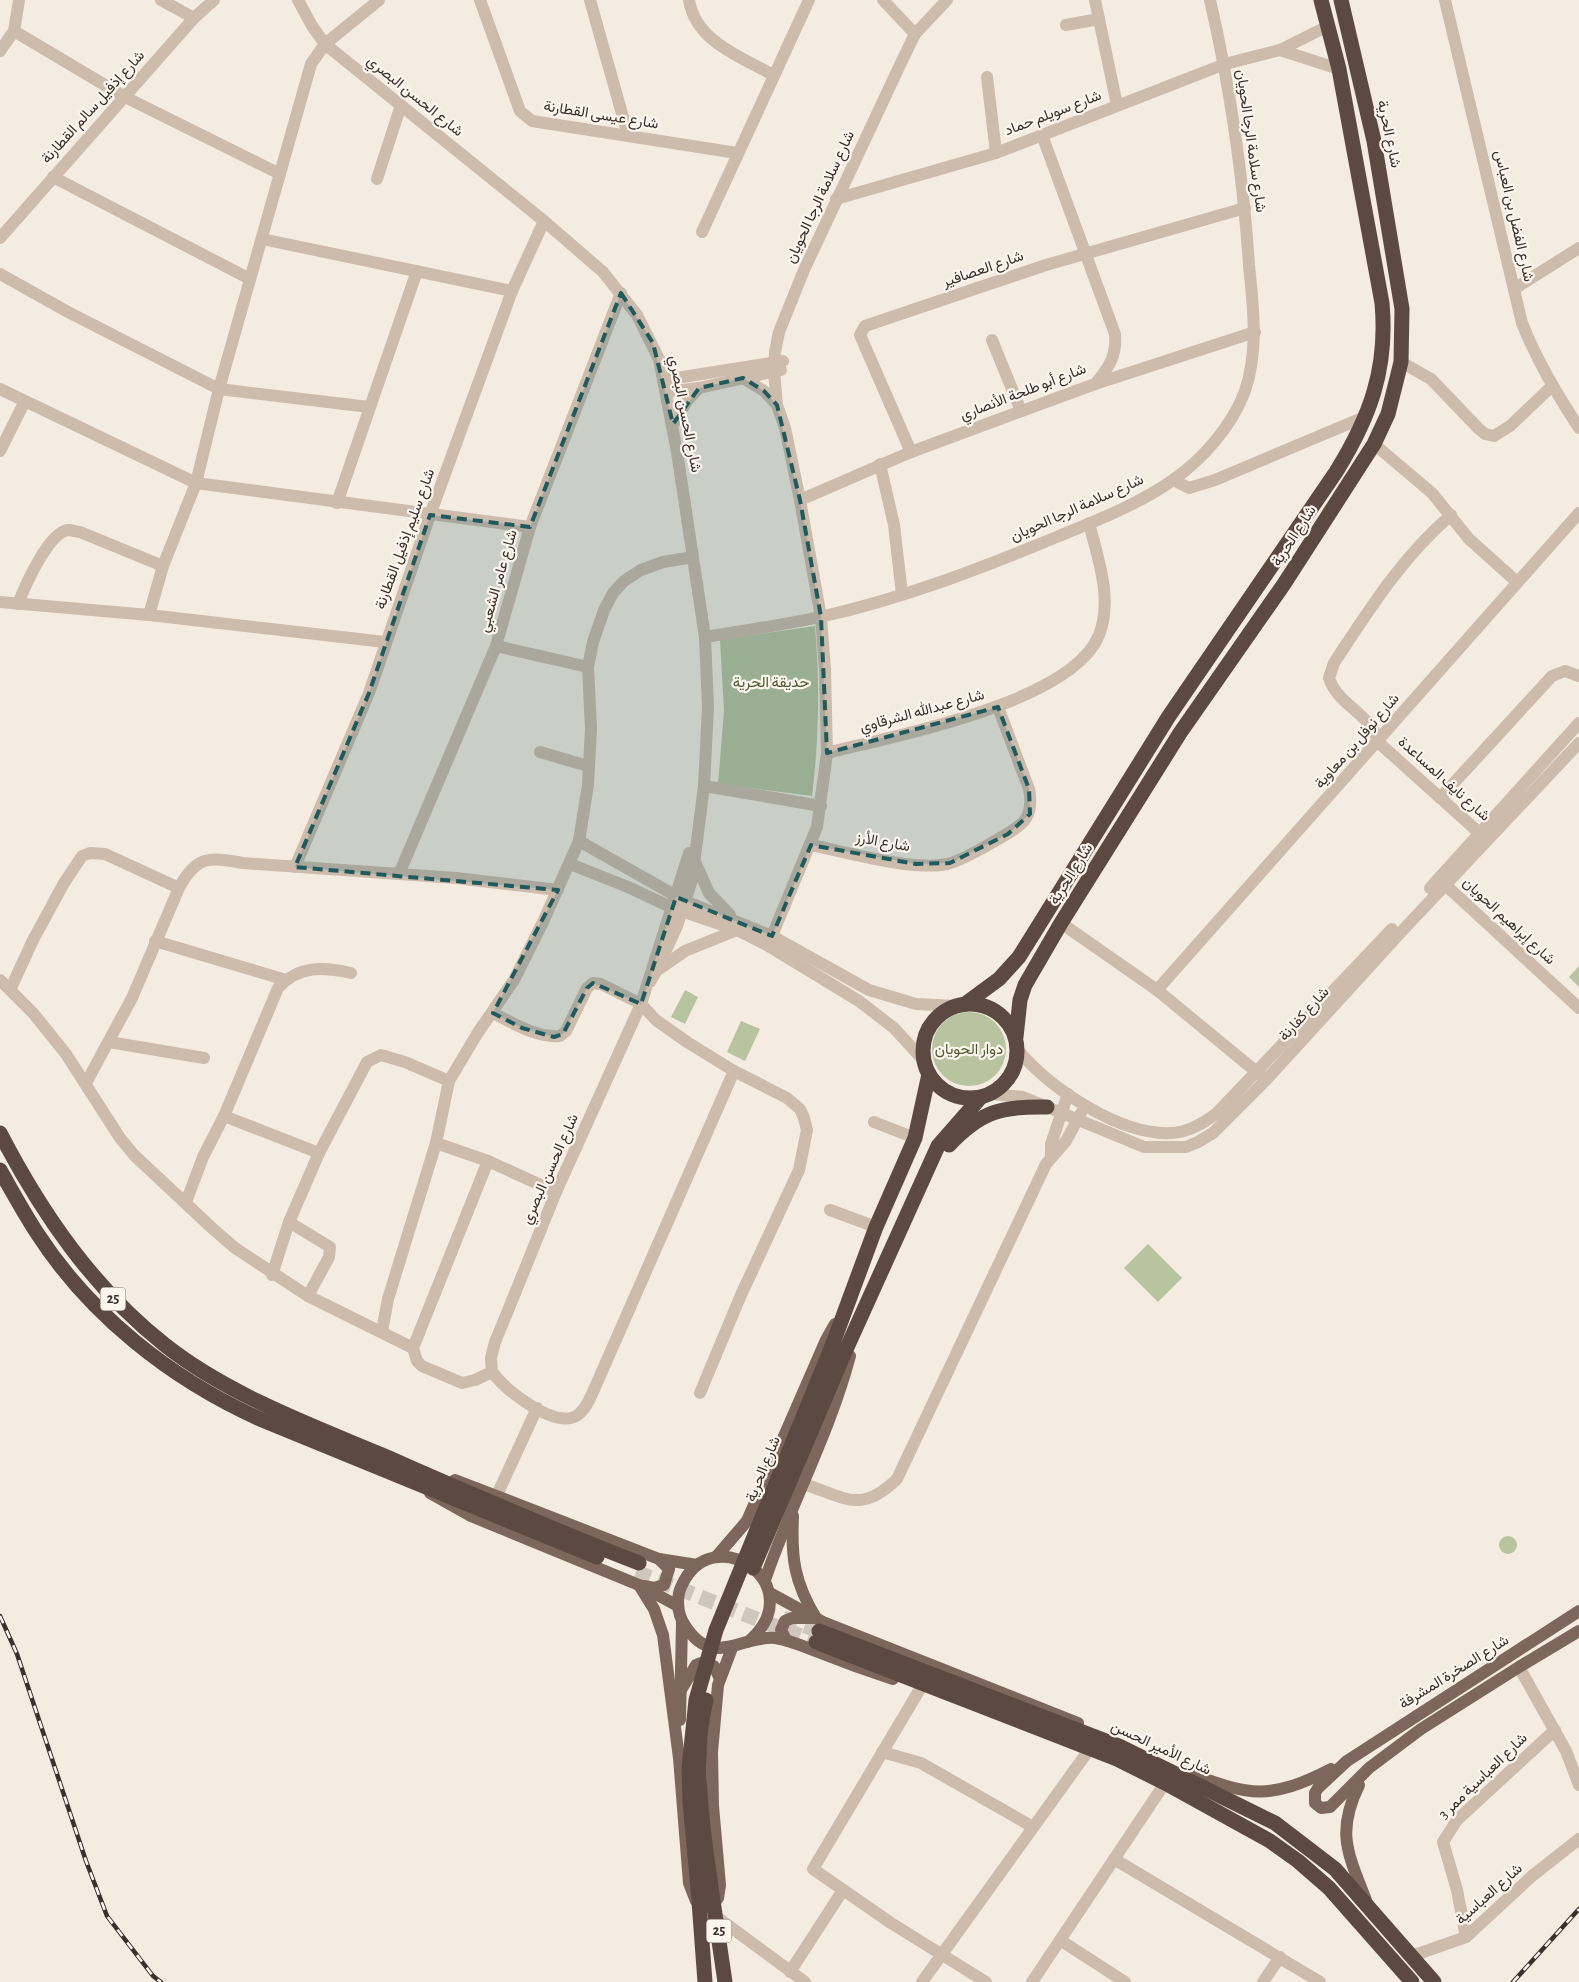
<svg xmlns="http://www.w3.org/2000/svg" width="1579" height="1982" viewBox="0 0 1579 1982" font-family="'Alegreya Sans',Vazirmatn,sans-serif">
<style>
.green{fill:#b8c4a0}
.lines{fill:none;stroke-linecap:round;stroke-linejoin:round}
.highway-tunnel{stroke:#cfc6bd;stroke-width:15;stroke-dasharray:15 8;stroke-linecap:butt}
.minor{stroke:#cdbbac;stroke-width:12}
.major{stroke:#7d675c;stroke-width:12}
.highway{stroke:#5c4a42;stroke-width:15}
.rail-casing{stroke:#3b302b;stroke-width:4.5}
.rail{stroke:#fbf5ee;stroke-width:2.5;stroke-dasharray:8;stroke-linecap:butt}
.highway-bridge{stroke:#5c4a42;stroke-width:15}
.marked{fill:#1f5a5e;fill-opacity:0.2;stroke:#1f5a5e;stroke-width:4;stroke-dasharray:10 6;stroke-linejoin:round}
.labels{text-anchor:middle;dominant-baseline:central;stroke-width:4.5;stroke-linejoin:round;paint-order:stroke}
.shield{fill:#fbf5ee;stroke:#756b66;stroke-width:1}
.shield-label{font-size:14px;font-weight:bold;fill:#3b302b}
.street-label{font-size:15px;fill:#3b302b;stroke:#fbf5ee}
.park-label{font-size:15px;fill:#4a5a2e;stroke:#fbf5ee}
</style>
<rect width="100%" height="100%" fill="#f4ebe1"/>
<!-- green -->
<g class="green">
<path d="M 815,626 C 820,683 819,739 812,796 L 718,784 L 724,711 L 720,640 Z"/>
<polygon points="1579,966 1579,987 1569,977"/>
<polygon points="685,990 698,997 685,1024 671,1017"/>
<circle cx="969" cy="1049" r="37"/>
<polygon points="741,1021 760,1029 745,1061 727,1052"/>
<polygon points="1148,1244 1182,1278 1158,1302 1124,1268"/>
<circle cx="1508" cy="1545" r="9"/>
</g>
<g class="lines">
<!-- highway-tunnel -->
<g class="highway-tunnel">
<polyline points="636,1572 816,1642"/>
<polyline points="783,1618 819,1631"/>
</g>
<!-- minor -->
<g class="minor">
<polyline points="161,0 194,18"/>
<polyline points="298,0 312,26 325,44 544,221 603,272 637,315 659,359 677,452 705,637 708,707 704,786 692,880 677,926 657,970 650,982"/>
<polyline points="480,0 520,111 532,121 737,153"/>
<polyline points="590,0 628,135"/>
<path d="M 689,0 C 696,42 740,56 773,75"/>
<polyline points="883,0 915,34"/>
<polyline points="1095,0 1117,105"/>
<path d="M 1445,0 L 1522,323 C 1537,361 1557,394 1579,428"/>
<polyline points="1066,25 1099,19"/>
<polyline points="14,31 125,97 280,174"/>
<polyline points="1280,50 1339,69"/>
<polyline points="0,51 14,31 19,0"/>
<polyline points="987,77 996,153"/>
<polyline points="53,177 250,279"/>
<polyline points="377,179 401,105"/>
<polyline points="836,199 996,153 1225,64 1280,50 1328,26"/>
<polyline points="702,232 809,0"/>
<polyline points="0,238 194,18 214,0"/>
<polyline points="262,239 512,291"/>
<polyline points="0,274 68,312 219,389 369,407"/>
<polyline points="1514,289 1579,248"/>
<polyline points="992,340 1021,411"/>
<polyline points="1401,362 1431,379 1478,428 1485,434 1494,436 1510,426 1552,386"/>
<polyline points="743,378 764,391 777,405"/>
<polyline points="664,380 783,361"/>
<polyline points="1095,384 1255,332"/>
<polyline points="0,389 196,483 530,527"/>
<polyline points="666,392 699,388 781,370"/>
<polyline points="672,426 687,401 699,388"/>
<polyline points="1374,444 1432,493 1469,539 1517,582"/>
<polyline points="0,451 25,401"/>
<polyline points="911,452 860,335 865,326 1046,265 1245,208"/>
<polyline points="880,464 894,525 902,594"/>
<polyline points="1173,480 1189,488 1215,480 1367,416"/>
<path d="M 800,500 L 911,452 L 1095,384 C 1109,368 1117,355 1115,334 L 1042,135"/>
<polyline points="337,503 417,271"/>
<path d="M 1451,515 C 1402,557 1369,610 1334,663 L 1329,678 C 1338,706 1371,713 1378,742 L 1485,838"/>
<polyline points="0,602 149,615 385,642"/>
<path d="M 18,604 C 25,586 48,533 68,530 C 72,530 77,532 80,532 L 163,566"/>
<polyline points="149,615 163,566 196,483 219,389 311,64 325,44 379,0"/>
<path d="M 705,637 C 743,631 782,625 820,617 C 902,599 982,568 1059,536 C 1098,520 1139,504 1173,480 C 1203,459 1232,426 1245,391 C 1259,349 1253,307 1249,265 C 1243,176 1230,87 1210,0"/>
<polyline points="496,646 588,667"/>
<polyline points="540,752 588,766"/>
<path d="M 827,753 C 893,736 1072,703 1099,635 C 1113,599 1098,559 1089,523"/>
<polyline points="704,786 821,806"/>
<polyline points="1440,798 1552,676 1565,671 1579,676"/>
<polyline points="579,841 685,901 772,936 869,990 916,1004 957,1006"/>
<path d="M 811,845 C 846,852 919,873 951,863 C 969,857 986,846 1002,837 C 1025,824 1034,816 1029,789 L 998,707"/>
<polyline points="570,864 628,887 673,908 737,930 767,945 859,1001 894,1028 924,1061"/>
<polyline points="696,864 709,893 730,915"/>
<polyline points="295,867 369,693 430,515 512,291 544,221"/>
<polyline points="399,874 496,646 530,527 621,293"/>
<polyline points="1439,879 1579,1008"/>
<polyline points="1430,888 1579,723"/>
<polyline points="1061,923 1157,990 1264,1078"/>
<polyline points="772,936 817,827 827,753 825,670 821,617 800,500 785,428 777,405 774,372 775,352 779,332 804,270 900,65 915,34 947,0"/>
<polyline points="155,941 286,980"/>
<polyline points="659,969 685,951 737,930"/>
<polyline points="0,980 33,1013 66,1054 120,1138 134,1155 212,1228 235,1248 308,1296 413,1348"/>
<path d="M 10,990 L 33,940 L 64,883 L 82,856 L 90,853 L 105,854 L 179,888 C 197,855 209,857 243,863 L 456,878 L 558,890"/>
<polyline points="1157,990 1579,513"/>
<path d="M 493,1013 C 513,1023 536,1038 560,1036 L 566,1031 L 587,988 L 593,983 L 601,984 L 641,1004 L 656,1020 L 687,1042 L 734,1071 L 787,1098 L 800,1109 L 804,1118 L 807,1130 L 799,1170 L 741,1295 L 700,1393"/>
<polyline points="109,1042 204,1058"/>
<path d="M 1018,1050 C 1050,1088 1120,1136 1172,1133 C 1189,1132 1204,1123 1217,1113 L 1392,929"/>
<polyline points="86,1083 132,998 179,888"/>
<polyline points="991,1094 1023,1097 1144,1147 1186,1147 1198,1142 1213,1133 1266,1080 1402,931 1579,743"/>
<polyline points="224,1116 319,1153"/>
<polyline points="874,1122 915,1138"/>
<polyline points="436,1143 488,1161 556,1192"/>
<polyline points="1051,1156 1051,1144 1068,1094"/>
<polyline points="488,1161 413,1348 417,1361 422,1366 462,1383 475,1380 492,1372"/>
<path d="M 186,1202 L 203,1157 L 224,1116 L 278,988 C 299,965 323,967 351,973"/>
<polyline points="830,1210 876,1227"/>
<polyline points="289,1222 330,1247 329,1257 308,1296"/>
<polyline points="272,1275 289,1222 319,1153 367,1062 381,1055 405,1062 449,1081"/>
<polyline points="382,1331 388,1299 436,1143 449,1081 477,1034 514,980 543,922 579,841 588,785 591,729 588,667 593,642 604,610 613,593 624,581 641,570 663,562 693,557"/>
<polyline points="492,1372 491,1358 495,1342 507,1313 556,1192 641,1004 689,853"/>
<path d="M 492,1372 C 505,1389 547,1423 571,1418 C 584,1416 591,1396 596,1385 L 734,1071"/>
<path d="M 804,1484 C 846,1498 861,1514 897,1479 L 1046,1164 L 1066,1141 L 1081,1113"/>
<polyline points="497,1495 537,1408"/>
<polyline points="1519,1667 1566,1751 1579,1785"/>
<polyline points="920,1689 813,1869 891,1923 986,1982"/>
<polyline points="882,1752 921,1763 1033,1827"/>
<polyline points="1114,1859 1320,1982"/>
<polyline points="717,1917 805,1982"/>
<polyline points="1466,1937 1457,1890 1443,1842 1457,1820 1555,1730"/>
<polyline points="1060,1940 1125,1982"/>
<polyline points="1412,1956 1466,1937 1532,1876 1579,1839"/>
<polyline points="790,1972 843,1890"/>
<polyline points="922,1982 1086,1754"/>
<polyline points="1032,1982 1165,1783"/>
<polyline points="1263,1982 1280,1957"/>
</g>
<!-- major -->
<g class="major">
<polyline points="455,1480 659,1559 697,1565"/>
<polyline points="430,1493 471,1516 639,1585 678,1606"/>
<path d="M 793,1516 C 791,1557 794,1582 816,1618"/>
<polyline points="716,1557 747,1521 826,1340 835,1324"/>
<path d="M 765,1580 C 790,1506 830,1432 850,1356"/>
<polyline points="639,1585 654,1609 663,1635 679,1758 689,1883 696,1901"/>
<polyline points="644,1586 654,1588 664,1585 669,1569 659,1559"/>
<polyline points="770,1593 823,1622 1078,1723"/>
<polyline points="1579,1611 1347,1761 1318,1788 1315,1793 1315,1803 1321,1808 1330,1807 1369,1768 1421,1729 1519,1667 1579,1631"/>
<polyline points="786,1640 781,1630 785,1621 792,1618 813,1618"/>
<path d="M 748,1642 C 814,1586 713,1517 682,1585 C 676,1596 677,1613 684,1624 C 712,1670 740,1635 775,1638 C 790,1640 805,1647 818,1652 C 843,1662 868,1671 893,1679"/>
<polyline points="681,1690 696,1665 701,1663 714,1666 720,1679"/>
<polyline points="680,1720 682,1622"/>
<path d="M 1182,1771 C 1248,1794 1265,1803 1331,1769"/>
<path d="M 1359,1785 C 1335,1834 1349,1855 1367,1903"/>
<polyline points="715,1902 718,1898 720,1885 713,1806 712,1752 718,1685 732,1648"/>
</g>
<!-- highway -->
<g class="highway">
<circle cx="970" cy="1051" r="47"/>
<path d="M 965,1004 L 999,979 L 1019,957 L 1169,716 L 1336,472 C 1370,417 1388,369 1382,303 L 1339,69 L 1321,0"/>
<polyline points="1016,1037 1020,1000 1025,985 1061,923 1180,733 1284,584 1374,444 1388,414 1401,362 1402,309 1374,141 1341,0"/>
<path d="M 0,1133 C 42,1214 93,1288 165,1345 C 227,1394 310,1425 382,1455 C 467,1492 553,1530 639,1563"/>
<path d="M 949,1145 C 981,1111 1002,1106 1047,1107"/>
<path d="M 0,1170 C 12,1191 24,1213 37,1233 C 90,1315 171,1379 260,1419 L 597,1557"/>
<polyline points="832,1346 876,1227 915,1138 929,1074"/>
<polyline points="844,1354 938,1146 980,1098"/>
<polyline points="819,1631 1119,1746 1275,1823 1335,1869 1434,1982"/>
<polyline points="816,1642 1117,1759 1165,1783 1270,1841 1298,1861 1329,1888 1412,1982"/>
<polyline points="710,1880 725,1982"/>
<polyline points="698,1888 705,1982"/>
</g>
<defs>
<g id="rail">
<polyline points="0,1616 17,1654 86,1861 107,1916 153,1976 161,1982"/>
<polyline points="1513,1982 1579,1909"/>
</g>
</defs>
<!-- rail casing -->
<use href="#rail" class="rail-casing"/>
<!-- rail -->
<use href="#rail" class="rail"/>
<!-- highway-bridge -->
<g class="highway-bridge">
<polyline points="753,1568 844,1354"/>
<path d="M 706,1700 C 692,1754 702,1825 710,1880"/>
<polyline points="698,1888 690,1802 689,1768 696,1700 716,1630 832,1346"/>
</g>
</g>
<!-- marked area -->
<path class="marked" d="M 621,293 L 653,343 L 673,424 L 699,388 L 743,378 L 764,391 L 777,405 L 800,500 L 821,617 L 827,753 L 998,707 L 1029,789 L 1030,814 L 1008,834 L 950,863 L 916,864 L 811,845 L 772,936 L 676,897 L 641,1004 L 593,983 L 587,988 L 563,1034 L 554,1037 L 522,1028 L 493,1013 L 558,890 L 295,867 L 369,693 L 430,515 L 530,527 Z"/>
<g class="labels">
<!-- shield labels -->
<g class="shield">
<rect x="100.5" y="1287.5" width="25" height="23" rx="4"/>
<rect x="706.5" y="1919.5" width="25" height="23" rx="4"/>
</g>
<g class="shield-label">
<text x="113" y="1299">25</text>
<text x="719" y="1931">25</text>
</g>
<!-- street labels -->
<g class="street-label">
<text transform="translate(415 96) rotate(39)">شارع الحسن البصري</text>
<text transform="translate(93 107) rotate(-48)">شارع إذفيل سالم القطارنة</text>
<text transform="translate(1053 113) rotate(-21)">شارع سويلم حماد</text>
<text transform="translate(601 115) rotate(9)">شارع عيسى القطارنة</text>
<text transform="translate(1389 134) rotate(78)">شارع الحرية</text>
<text transform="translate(1251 141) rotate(82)">شارع سلامة الرجا الحويان</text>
<text transform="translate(820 197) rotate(-65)">شارع سلامة الرجا الحويان</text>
<text transform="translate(1514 216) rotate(77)">شارع الفضل بن العباس</text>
<text transform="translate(983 269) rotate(-19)">شارع العصافير</text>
<text transform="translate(1023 392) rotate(-21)">شارع أبو طلحة الأنصاري</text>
<text transform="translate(685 414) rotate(79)">شارع الحسن البصري</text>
<text transform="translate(1077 508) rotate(-24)">شارع سلامة الرجا الحويان</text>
<text transform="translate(1294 536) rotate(-57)">شارع الحرية</text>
<text transform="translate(405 539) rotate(-70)">شارع سليم إذفيل القطارنة</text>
<text transform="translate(498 581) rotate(-74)">شارع عامر الشعبي</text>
<text transform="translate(922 711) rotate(-15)">شارع عبدالله الشرقاوي</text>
<text transform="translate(1357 741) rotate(-49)">شارع نوفل بن معاوية</text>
<text transform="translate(1444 779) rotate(42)">شارع نايف المساعدة</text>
<text transform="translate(883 842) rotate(10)">شارع الأرز</text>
<text transform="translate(1071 874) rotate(-58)">شارع الحرية</text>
<text transform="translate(1509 921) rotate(43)">شارع إبراهيم الحويان</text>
<text transform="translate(1304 1014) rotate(-48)">شارع كفارنة</text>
<text transform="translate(550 1169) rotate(-66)">شارع الحسن البصري</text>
<text transform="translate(763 1469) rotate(-68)">شارع الحرية</text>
<text transform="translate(1454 1672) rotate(-32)">شارع الصخرة المشرفة</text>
<text transform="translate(1161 1748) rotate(25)">شارع الأمير الحسن</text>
<text transform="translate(1483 1776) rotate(-44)">شارع العباسية ممر 3</text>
<text transform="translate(1489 1894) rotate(-42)">شارع العباسية</text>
</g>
<!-- park labels -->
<g class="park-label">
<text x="771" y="682">حديقة الحرية</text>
<text x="969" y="1049">دوار الحويان</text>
</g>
</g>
</svg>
